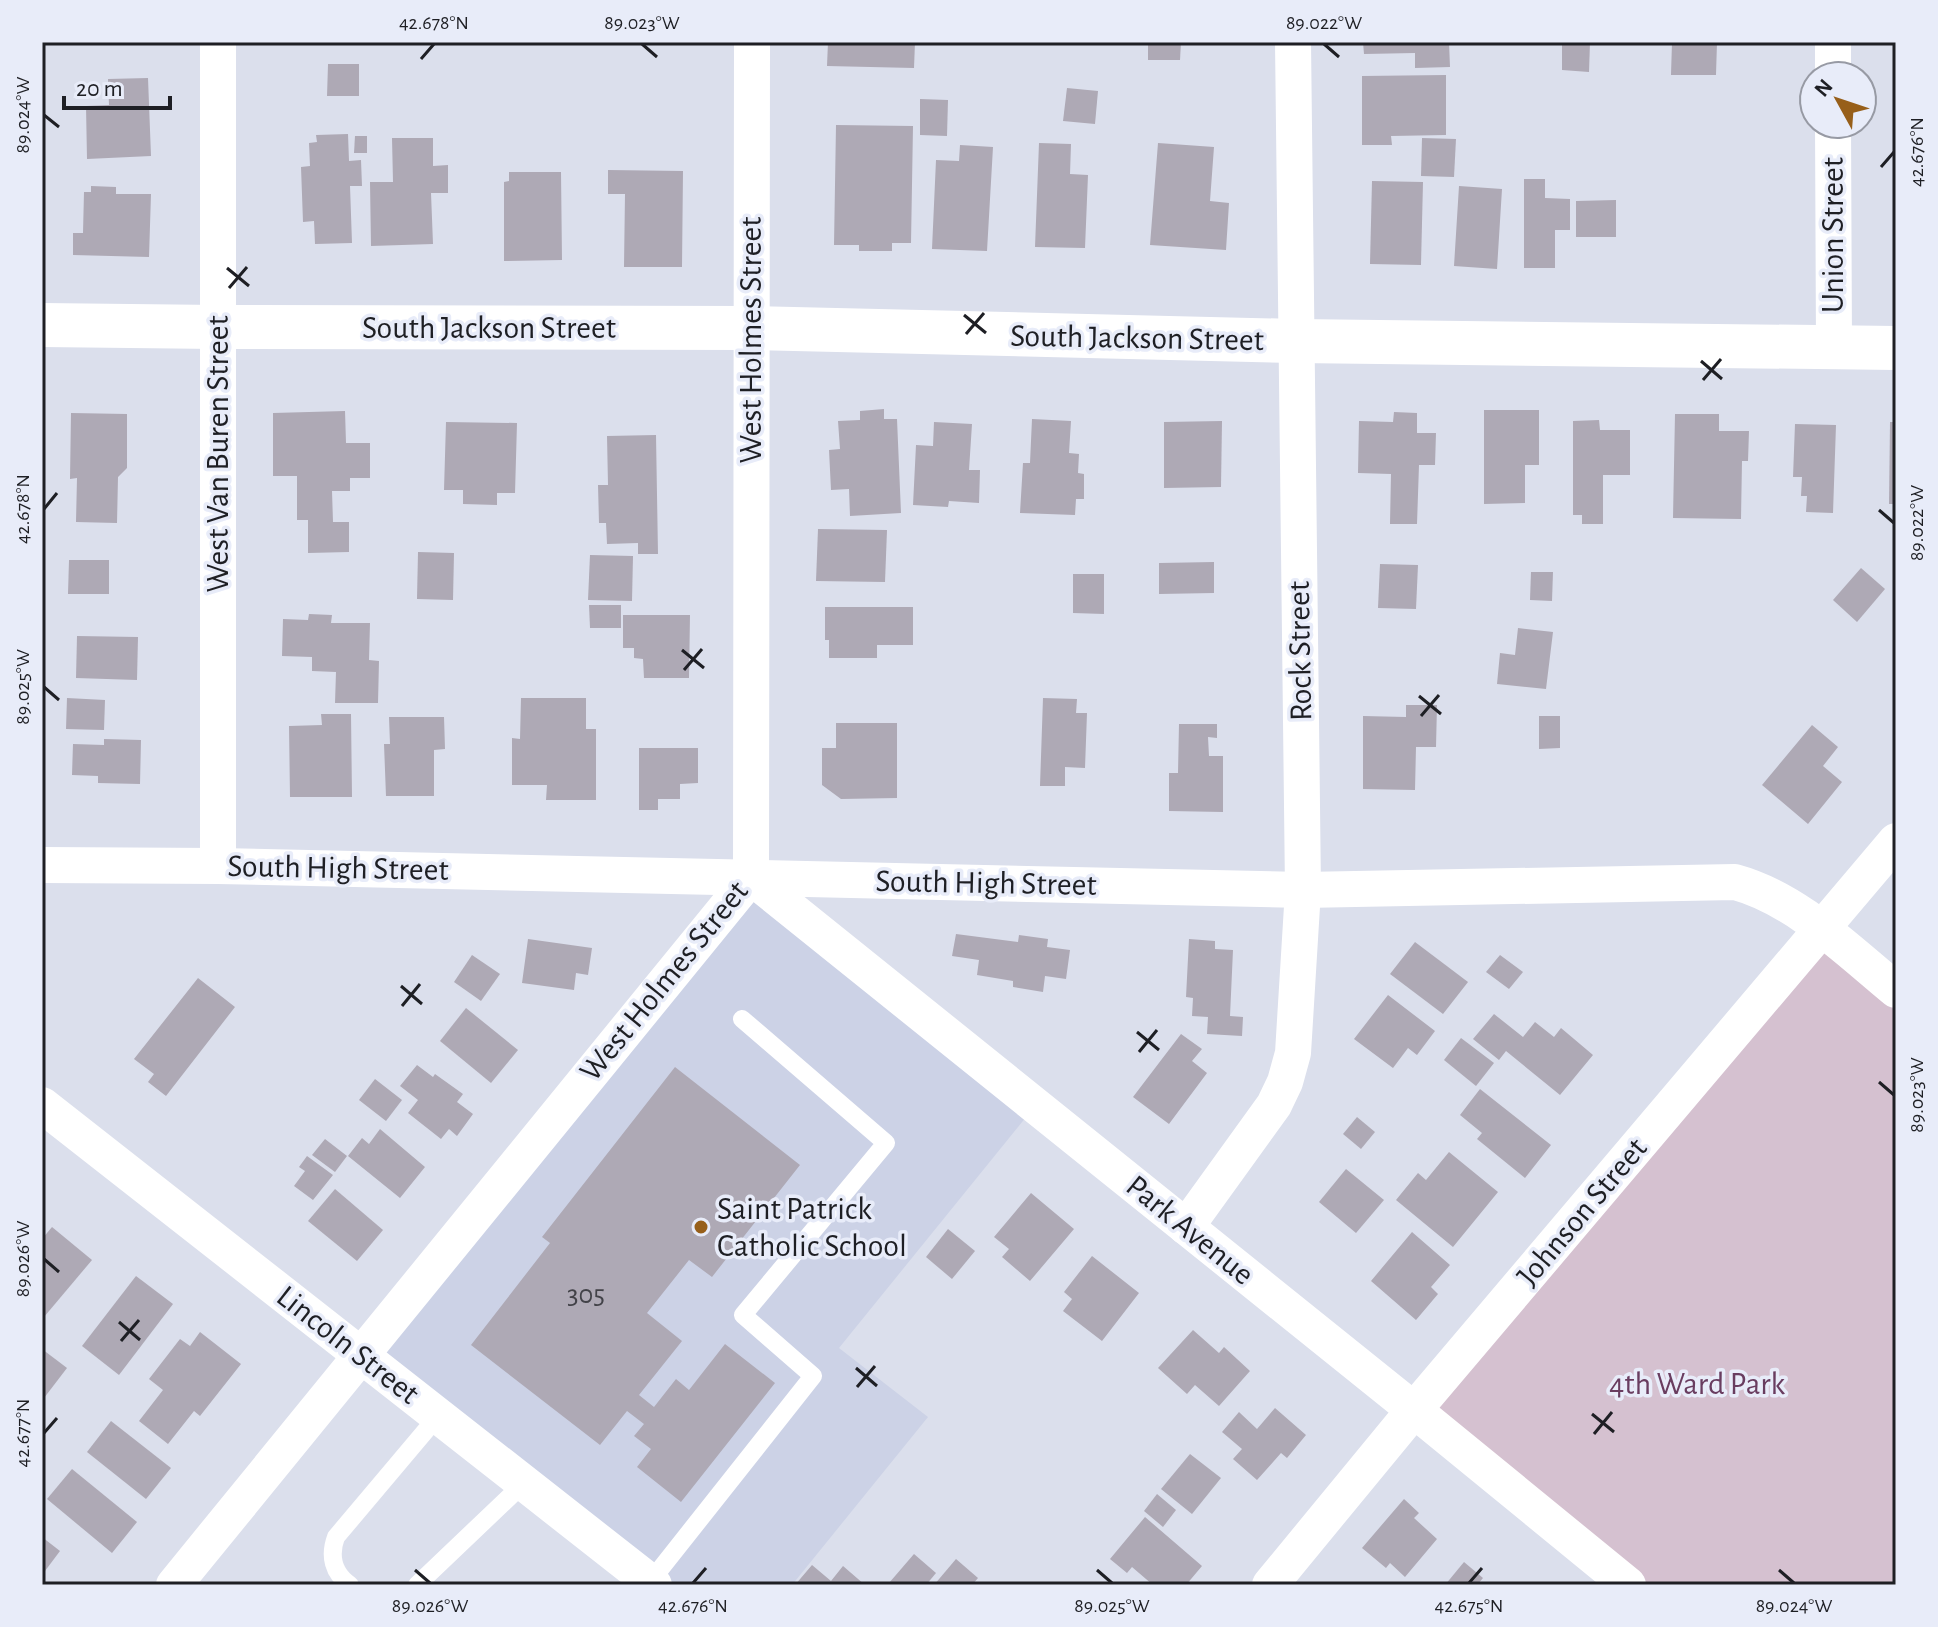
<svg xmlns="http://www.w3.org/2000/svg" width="1938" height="1627" viewBox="0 0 1938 1627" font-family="'Alegreya Sans',sans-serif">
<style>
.built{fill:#ccd2e6}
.green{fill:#d5c1d0}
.building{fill:#aea9b5}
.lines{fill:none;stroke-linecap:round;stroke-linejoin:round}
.lane{stroke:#fff;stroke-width:18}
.street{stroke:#fff;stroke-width:36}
.secondary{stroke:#fff;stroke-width:44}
.ticks{fill:none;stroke:#1e1f24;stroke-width:3}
.poi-dot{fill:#975f1a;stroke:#e8ecf9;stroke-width:3}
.labels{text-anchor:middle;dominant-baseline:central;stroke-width:7;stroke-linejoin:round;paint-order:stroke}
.number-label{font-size:28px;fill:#424248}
.street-label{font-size:32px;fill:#1e1f24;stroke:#e8ecf9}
.poi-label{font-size:32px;fill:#1e1f24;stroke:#e8ecf9;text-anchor:start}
.park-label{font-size:32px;fill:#693d60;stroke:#e8ecf9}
.neatline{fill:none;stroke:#1e1f24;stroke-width:3}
.ticks-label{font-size:20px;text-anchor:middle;fill:#1e1f24}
</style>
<rect width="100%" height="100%" fill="#dbdfec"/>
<!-- built -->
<polygon class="built" points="751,877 1035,1106 839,1348 928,1417 792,1585 654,1585 361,1355"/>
<!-- green -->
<polygon class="green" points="1821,929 1896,990 1896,1585 1628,1585 1414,1410"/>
<!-- building -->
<g class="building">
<polygon points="828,42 915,42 914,68 827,66"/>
<polygon points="1148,42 1181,42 1180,60 1148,60"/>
<polygon points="1363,42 1449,42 1450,67 1415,68 1415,53 1364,54"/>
<polygon points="1562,42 1590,42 1589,72 1562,70"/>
<polygon points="1672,42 1717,42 1716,75 1671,75"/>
<polygon points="328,64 359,64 359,96 327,96"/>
<polygon points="1446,75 1446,135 1391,136 1392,145 1362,145 1362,76"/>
<polygon points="148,78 151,156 87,159 86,106 109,105 108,79"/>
<polygon points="1067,88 1098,91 1095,124 1063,121"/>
<polygon points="920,99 948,100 947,136 920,135"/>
<polygon points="836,125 913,126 911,243 892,243 892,251 859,251 859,245 834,245"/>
<polygon points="348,134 349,161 361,160 362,186 350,186 352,243 315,244 314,221 303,222 301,167 310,166 309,143 317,142 316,135"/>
<polygon points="355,136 367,136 367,153 354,153"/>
<polygon points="392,138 433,138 433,166 448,165 448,193 431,193 433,244 371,246 370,182 393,182"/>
<polygon points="1422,138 1456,139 1454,177 1421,176"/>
<polygon points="1039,143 1071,144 1070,174 1088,175 1085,248 1035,247"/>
<polygon points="1158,143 1214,147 1210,201 1229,203 1226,250 1150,245"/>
<polygon points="960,145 993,147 987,251 932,249 936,160 959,161"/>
<polygon points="608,170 683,171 682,267 624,267 625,194 608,194"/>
<polygon points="509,172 561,172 562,260 504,261 504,182 509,181"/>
<polygon points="1524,179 1545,179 1545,198 1570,199 1570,230 1555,230 1555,268 1524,268"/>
<polygon points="1372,181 1423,182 1421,265 1370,264"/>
<polygon points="91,186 116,187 116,194 151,194 149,257 73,255 73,233 83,233 84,192 91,192"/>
<polygon points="1459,186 1502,189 1497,269 1454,266"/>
<polygon points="1616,200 1616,237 1576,237 1576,201"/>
<polygon points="884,409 884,419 897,419 901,513 850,516 849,489 831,490 829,450 840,449 838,421 860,420 860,411"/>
<polygon points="1484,410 1539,410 1539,465 1525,465 1525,503 1484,504"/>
<polygon points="345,411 346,443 370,443 370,478 350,478 350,491 332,491 333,522 349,522 349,552 308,553 308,520 297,520 297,476 273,476 273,413"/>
<polygon points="1394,412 1417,413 1417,433 1436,433 1435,465 1419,465 1417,524 1390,524 1391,474 1358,473 1359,421 1393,422"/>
<polygon points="71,413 127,414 127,468 118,477 117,523 76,522 77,478 70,479"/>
<polygon points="1675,414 1719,414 1719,431 1749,431 1748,461 1742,461 1741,519 1673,518"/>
<polygon points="1032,419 1071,421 1069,453 1079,454 1078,473 1084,474 1084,499 1076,499 1075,515 1020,513 1023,463 1030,463"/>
<polygon points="1599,420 1600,430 1630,430 1630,475 1603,475 1603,524 1582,524 1582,515 1573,515 1573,421"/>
<polygon points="1222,421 1221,487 1164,488 1164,422"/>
<polygon points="446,422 517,423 515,493 497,493 497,505 463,504 463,490 444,490"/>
<polygon points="934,422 972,424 969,470 980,470 979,503 949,501 948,507 913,505 916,445 933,446"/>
<polygon points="1890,422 1896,422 1896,504 1889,504"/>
<polygon points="1795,424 1836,425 1833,513 1806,512 1807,496 1801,496 1802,477 1793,477"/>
<polygon points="656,435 658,554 638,554 638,543 607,544 606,523 599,523 598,485 608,485 607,436"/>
<polygon points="818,529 887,530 885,582 816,581"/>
<polygon points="418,552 454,553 453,600 417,599"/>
<polygon points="590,555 633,556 632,601 588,600"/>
<polygon points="69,560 109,560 109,594 68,594"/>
<polygon points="1214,562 1214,593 1159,594 1159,563"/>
<polygon points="1380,564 1418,565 1416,609 1378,608"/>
<polygon points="1861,568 1885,589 1857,622 1833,600"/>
<polygon points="1531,572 1553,572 1552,601 1530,600"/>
<polygon points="1073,574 1104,574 1104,614 1073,613"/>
<polygon points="589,605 621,605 621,628 590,628"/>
<polygon points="825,607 913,607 913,645 877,645 877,658 829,658 829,640 825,640"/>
<polygon points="309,614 332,615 331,623 370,623 369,660 379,661 378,703 335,703 336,672 312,671 312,657 282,656 283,619 308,620"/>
<polygon points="623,615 690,615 689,678 644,678 643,659 634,658 634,648 623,648"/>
<polygon points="1518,628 1553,632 1546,689 1497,684 1500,653 1515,655"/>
<polygon points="77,636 138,637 137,680 76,678"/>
<polygon points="67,698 105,700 104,730 66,729"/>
<polygon points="521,698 586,698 586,729 596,729 596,800 546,800 547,785 512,785 512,738 520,739"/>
<polygon points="1043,698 1077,699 1076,713 1087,713 1085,768 1065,767 1065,786 1040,786"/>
<polygon points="1406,705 1437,705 1436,747 1416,747 1415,790 1363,789 1363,716 1406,717"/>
<polygon points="321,714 351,714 352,797 290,797 289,726 322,725"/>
<polygon points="1539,716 1560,716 1560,748 1539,749"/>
<polygon points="389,717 444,717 445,749 434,750 434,796 386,796 384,744 390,744"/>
<polygon points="836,723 897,723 897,798 841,799 822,785 822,748 836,748"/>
<polygon points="1179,724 1217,724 1217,738 1208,737 1209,756 1223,756 1223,812 1169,811 1169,773 1178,773"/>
<polygon points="1812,725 1838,747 1823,766 1842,782 1808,824 1762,785"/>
<polygon points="104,739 141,740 140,784 98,783 98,776 72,775 73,744 104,745"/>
<polygon points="639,748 698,748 698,783 680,784 680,799 658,799 658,810 639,810"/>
<polygon points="956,934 1018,942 1019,935 1048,939 1047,947 1070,950 1066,979 1045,976 1043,992 1013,987 1013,981 977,975 979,960 952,956"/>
<polygon points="528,939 592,948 588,975 576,973 574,990 522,983"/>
<polygon points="1189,939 1215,941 1215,949 1233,950 1230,1016 1243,1017 1242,1036 1207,1034 1208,1017 1192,1016 1193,998 1186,997"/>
<polygon points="1415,942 1468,982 1443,1014 1390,974"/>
<polygon points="472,955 500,974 481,1001 454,982"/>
<polygon points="1500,955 1523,972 1509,989 1486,972"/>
<polygon points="198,978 235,1007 166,1096 148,1082 154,1074 134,1059"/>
<polygon points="1388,995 1435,1031 1417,1055 1408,1048 1393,1068 1354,1039"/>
<polygon points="466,1008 518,1050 491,1083 440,1041"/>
<polygon points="1494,1014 1523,1037 1535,1022 1554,1037 1561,1028 1593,1055 1560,1095 1506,1051 1499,1060 1473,1039"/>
<polygon points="1181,1034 1202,1049 1192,1061 1207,1073 1169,1124 1133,1097"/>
<polygon points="1461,1038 1494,1063 1476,1086 1444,1060"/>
<polygon points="417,1065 433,1077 435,1074 463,1094 457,1102 473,1114 457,1136 449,1129 441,1139 408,1113 418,1100 400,1086"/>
<polygon points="675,1067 800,1165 712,1277 689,1260 647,1313 682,1341 639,1395 654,1407 676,1379 689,1390 725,1344 775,1383 681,1502 637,1467 651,1449 634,1436 644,1424 627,1411 600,1445 471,1345 550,1243 542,1237"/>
<polygon points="375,1079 402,1100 386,1121 359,1100"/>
<polygon points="1480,1089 1551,1145 1525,1178 1477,1139 1482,1133 1460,1115"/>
<polygon points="1357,1117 1375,1132 1361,1149 1343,1134"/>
<polygon points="380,1129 425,1167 400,1198 348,1156 362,1138 369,1144"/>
<polygon points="325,1139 347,1156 335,1172 312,1155"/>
<polygon points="1449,1152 1498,1192 1453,1247 1396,1200 1418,1173 1426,1180"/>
<polygon points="307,1156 333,1175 313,1200 294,1186 305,1171 299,1167"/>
<polygon points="1346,1169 1384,1200 1356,1233 1319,1202"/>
<polygon points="335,1189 383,1230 357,1261 308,1221"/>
<polygon points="1031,1193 1074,1229 1030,1281 1002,1257 1009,1249 994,1237"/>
<polygon points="52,1227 92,1260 44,1317 42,1315 42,1239"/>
<polygon points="948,1229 975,1251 952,1279 926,1257"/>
<polygon points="1412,1232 1450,1265 1431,1287 1438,1294 1416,1320 1371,1281"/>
<polygon points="1092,1256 1139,1293 1102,1341 1063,1311 1072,1299 1064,1292"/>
<polygon points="136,1276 173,1304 119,1375 82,1346"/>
<polygon points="1193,1330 1219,1353 1224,1347 1250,1371 1219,1406 1195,1385 1187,1394 1158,1368"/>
<polygon points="200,1332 241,1364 200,1416 194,1411 168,1444 139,1421 163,1390 149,1379 180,1339 190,1346"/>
<polygon points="42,1349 67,1368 44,1398 42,1397"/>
<polygon points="1275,1408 1306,1435 1287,1458 1281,1453 1257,1480 1233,1459 1242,1449 1222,1432 1239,1412 1257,1429"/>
<polygon points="111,1421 171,1468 146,1499 87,1452"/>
<polygon points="1190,1454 1221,1478 1192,1514 1161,1489"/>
<polygon points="72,1469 137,1522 112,1553 47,1499"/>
<polygon points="1157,1494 1176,1510 1163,1527 1144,1511"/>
<polygon points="1404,1499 1419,1513 1414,1518 1437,1539 1405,1577 1390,1563 1386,1568 1362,1548"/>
<polygon points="1145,1517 1202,1566 1186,1585 1153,1585 1132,1567 1127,1573 1110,1559"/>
<polygon points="42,1537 60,1551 42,1575"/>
<polygon points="914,1554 936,1573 926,1585 891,1585 889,1583"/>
<polygon points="956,1559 978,1578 972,1585 934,1585"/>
<polygon points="1464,1562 1483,1578 1477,1585 1445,1585"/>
<polygon points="812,1565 831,1581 843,1566 865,1585 795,1585"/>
</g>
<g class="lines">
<!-- lane -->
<g class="lane">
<polyline points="650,1582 813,1376 743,1315 886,1143 742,1019"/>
<path d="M 350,1585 C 333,1573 329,1556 336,1537 L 438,1416"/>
<polyline points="417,1585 524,1483"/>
</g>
<!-- street -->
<g class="street">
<polyline points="1833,42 1833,76"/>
<polyline points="1833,124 1834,346"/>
<path d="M 42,865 L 218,866 L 1303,890 L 1735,882 C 1797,899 1847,950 1896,990"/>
<polyline points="218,866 218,42"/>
<polyline points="751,877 1414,1410 1628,1585"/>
<polyline points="42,1105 654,1585"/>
<polyline points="1186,1227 1274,1105 1285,1082 1293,1053 1303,890 1293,42"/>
<polyline points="174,1585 751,877 752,42"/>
<polyline points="1270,1585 1414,1410 1896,841"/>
</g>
<!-- secondary -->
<polyline class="secondary" points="42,325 218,327 751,328 1296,341 1896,348"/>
</g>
<!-- ticks -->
<path class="ticks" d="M 642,44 L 657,57M 1324,44 L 1339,57M 421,59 L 434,44M 44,115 L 59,127M 1881,167 L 1894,152M 227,268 L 249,286M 229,288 L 247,267M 964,315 L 986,333M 966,334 L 984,313M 1701,361 L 1722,379M 1703,380 L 1721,359M 44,509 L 57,493M 1879,510 L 1894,523M 682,650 L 704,668M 684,670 L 702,649M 44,687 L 59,700M 1419,696 L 1441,714M 1421,716 L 1439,695M 401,986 L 422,1004M 402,1006 L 420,984M 1137,1032 L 1159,1050M 1139,1052 L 1157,1030M 1879,1082 L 1894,1095M 44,1259 L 59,1272M 119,1322 L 140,1340M 121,1341 L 139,1320M 856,1368 L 877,1386M 857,1387 L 875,1366M 1592,1414 L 1614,1432M 44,1433 L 57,1418M 1594,1434 L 1612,1412M 415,1570 L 430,1583M 1097,1570 L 1112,1583M 1779,1570 L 1794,1583M 693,1583 L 706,1568M 1469,1583 L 1482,1568"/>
<!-- markers -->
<circle class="poi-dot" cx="701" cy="1227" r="8"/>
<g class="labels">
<!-- number labels -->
<g class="number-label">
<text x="586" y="1295">305</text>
</g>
<!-- street labels -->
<g class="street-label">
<text transform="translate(1833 235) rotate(-90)">Union Street</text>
<text x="489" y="328">South Jackson Street</text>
<text transform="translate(1137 338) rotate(1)">South Jackson Street</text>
<text transform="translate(751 340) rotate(-90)">West Holmes Street</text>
<text transform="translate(218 454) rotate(-90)">West Van Buren Street</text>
<text transform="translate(1300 651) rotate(-91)">Rock Street</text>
<text transform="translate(338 868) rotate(1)">South High Street</text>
<text transform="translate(986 883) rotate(1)">South High Street</text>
<text transform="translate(664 981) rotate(-51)">West Holmes Street</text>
<text transform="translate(1582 1212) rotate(-50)">Johnson Street</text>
<text transform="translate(1190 1230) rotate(39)">Park Avenue</text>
<text transform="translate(348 1345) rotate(38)">Lincoln Street</text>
</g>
<!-- poi labels -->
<g class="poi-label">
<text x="717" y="1209">Saint Patrick<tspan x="717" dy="37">Catholic School</tspan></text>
</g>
<!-- park labels -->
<g class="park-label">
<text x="1697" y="1384">4th Ward Park</text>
</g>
</g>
<!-- border -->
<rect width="1938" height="1627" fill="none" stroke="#e8ecf9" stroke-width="88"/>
<!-- north arrow -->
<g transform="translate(1838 100) rotate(310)"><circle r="38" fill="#e8ecf9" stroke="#979aa4" stroke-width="2"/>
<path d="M0-6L14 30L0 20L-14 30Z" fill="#975f1a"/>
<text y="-12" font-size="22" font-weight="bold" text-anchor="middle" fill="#1e1f24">N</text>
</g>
<!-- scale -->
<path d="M64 96v12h106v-12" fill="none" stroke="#1e1f24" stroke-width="4"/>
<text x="76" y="96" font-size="24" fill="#1e1f24" stroke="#e8ecf9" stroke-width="6" paint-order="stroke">20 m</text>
<rect x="44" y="44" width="1850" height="1539" class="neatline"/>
<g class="ticks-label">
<text x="434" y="29">42.678°N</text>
<text x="642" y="29">89.023°W</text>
<text x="1324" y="29">89.022°W</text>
<text transform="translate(22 115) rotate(-90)" y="7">89.024°W</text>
<text transform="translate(1916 152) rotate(-90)" y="7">42.676°N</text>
<text transform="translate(22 509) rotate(-90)" y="7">42.678°N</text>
<text transform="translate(1916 523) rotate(-90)" y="7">89.022°W</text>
<text transform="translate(22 687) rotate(-90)" y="7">89.025°W</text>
<text transform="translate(1916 1095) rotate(-90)" y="7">89.023°W</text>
<text transform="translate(22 1259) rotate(-90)" y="7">89.026°W</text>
<text transform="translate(22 1433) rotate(-90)" y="7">42.677°N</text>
<text x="430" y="1612">89.026°W</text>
<text x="693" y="1612">42.676°N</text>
<text x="1112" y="1612">89.025°W</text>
<text x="1469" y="1612">42.675°N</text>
<text x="1794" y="1612">89.024°W</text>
</g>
</svg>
